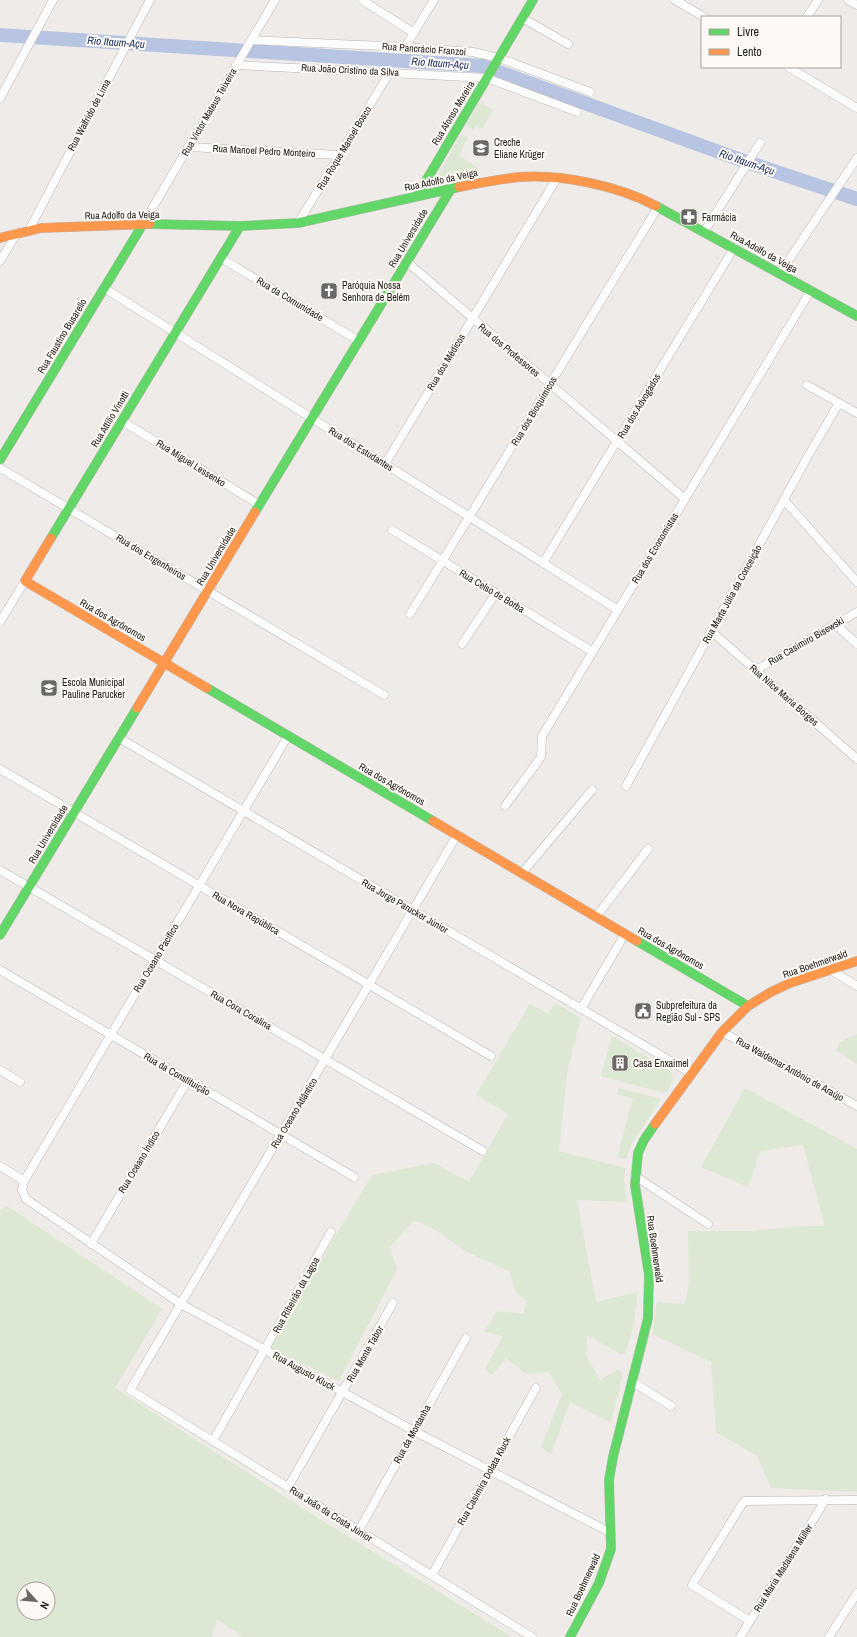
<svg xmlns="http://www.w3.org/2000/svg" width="857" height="1637" viewBox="0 0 857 1637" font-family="'Archivo Narrow',sans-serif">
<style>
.green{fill:#dce7d4;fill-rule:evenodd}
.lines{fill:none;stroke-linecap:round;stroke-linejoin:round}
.river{stroke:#b7c5e2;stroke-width:14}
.street-casing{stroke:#bbb8b5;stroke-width:9}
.fast-casing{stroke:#bbb8b5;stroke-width:10}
.slow-casing{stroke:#bbb8b5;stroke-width:10}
.street{stroke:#fdfcfc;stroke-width:8}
.fast{stroke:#63d668;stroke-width:9}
.slow{stroke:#ff974d;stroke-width:9}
.labels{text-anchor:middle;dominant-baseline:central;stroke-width:4;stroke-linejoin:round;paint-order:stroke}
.street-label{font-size:10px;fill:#23211f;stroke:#fef9f4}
.poi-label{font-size:10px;fill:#23211f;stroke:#fef9f4;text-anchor:start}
.water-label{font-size:11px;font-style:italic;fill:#1e356a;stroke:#fef9f4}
</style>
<rect width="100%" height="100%" fill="#efebe8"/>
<!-- green -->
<g class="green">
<polygon points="479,102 493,110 482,129 476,125 473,130 466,125"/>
<polygon points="461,134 468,138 459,155 479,169 475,176 439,182 438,181 438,175"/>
<polygon points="555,1003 581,1018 567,1073 559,1151 625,1168 624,1181 626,1202 577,1200 596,1302 638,1292 633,1329 625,1354 620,1354 587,1335 586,1355 600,1380 619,1369 623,1373 611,1423 570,1402 551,1454 541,1447 562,1394 549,1372 526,1374 506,1358 492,1375 485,1369 503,1336 484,1332 497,1311 523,1314 527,1301 516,1293 509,1271 467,1252 432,1228 414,1220 390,1247 397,1269 339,1381 269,1347 372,1175 434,1163 469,1182 508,1114 476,1095 530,1004 548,1014"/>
<polygon points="857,1034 857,1064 836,1050 840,1042"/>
<path d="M 612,1036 L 669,1070 C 677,1079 671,1085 665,1093 L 601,1076 Z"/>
<polygon points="619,1088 661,1099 631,1145 626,1159 617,1157 633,1099 617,1094"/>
<polygon points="745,1088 857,1149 857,1492 771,1488 757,1456 716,1432 711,1362 652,1334 657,1302 685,1304 689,1283 688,1231 752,1231 804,1226 825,1226 803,1145 760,1151 748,1187 701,1167"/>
<path d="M 7,1206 L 162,1309 L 115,1388 L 326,1523 L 509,1635 L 508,1637 L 243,1637 L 217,1619 L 212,1637 L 0,1637 L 0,1210 ZM 24,1589 L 48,1589 L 48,1613 L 24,1613 Z"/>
</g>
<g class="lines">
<!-- river -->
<polyline class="river" points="0,35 483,66 741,160 857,199"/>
<defs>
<g id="street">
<polyline points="362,0 414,33"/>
<polyline points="675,0 704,17"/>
<polyline points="848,0 857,5"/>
<polyline points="807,17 818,0"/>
<polyline points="522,18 568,44"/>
<polyline points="251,40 405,47 473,52 499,58 590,92"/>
<polyline points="405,47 434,0"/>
<polyline points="236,65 487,78 577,112"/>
<polyline points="788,67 857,108"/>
<polyline points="0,98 53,0"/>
<polyline points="188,147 339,155"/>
<polyline points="298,223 390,72"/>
<polyline points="143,224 275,0"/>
<polyline points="29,230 150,0"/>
<polyline points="704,232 760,143"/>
<polyline points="221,258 359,341"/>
<polyline points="0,261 17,233"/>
<polyline points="407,262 685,499"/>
<polyline points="780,273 857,158"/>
<polyline points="104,288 618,610"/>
<polyline points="807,385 857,413"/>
<polyline points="122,421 260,505"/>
<polyline points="385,464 557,178"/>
<polyline points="0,468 384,695"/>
<polyline points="784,500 857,582"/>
<polyline points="392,530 593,652"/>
<polyline points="543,563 734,248"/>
<polyline points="410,614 658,207"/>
<polyline points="0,622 25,581"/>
<polyline points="836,625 857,644"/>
<polyline points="711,631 857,759"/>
<polyline points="462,644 496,593"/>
<polyline points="756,670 857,612"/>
<polyline points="288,736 24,1181 22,1190 26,1199 181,1304 414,1431 611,1533"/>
<polyline points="119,738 691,1073"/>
<polyline points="0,769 491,1056"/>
<polyline points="626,786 808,456 839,403"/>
<polyline points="505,806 541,757 542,736 811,290"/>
<polyline points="457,835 130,1390 532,1637"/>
<polyline points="0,870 483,1151"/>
<polyline points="522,873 592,790"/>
<polyline points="596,917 648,849"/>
<polyline points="829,969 857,986"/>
<polyline points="0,970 354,1177"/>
<polyline points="581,1009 625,934"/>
<polyline points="722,1032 857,1106"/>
<polyline points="0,1070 20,1082"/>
<polyline points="0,1166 24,1181"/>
<polyline points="635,1176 708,1224"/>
<polyline points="91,1244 188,1080"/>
<polyline points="633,1382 671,1406"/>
<polyline points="213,1441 331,1232"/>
<polyline points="288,1487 393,1303"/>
<polyline points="359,1530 466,1338"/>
<polyline points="432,1575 536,1388"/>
<polyline points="750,1621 692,1585 744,1501 857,1500"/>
<polyline points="740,1637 826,1499"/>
<polyline points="829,1637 857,1593"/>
</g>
<g id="fast">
<polyline points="417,196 533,0"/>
<polyline points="656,206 857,316"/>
<polyline points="150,224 240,226 298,223 459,187"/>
<polyline points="0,460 143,224"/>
<polyline points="255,512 451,189"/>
<polyline points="51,538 240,226"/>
<polyline points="207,688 433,821"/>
<polyline points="0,935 137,708"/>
<polyline points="637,941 748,1006"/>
<polyline points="570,1637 599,1583 611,1549 609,1480 613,1457 648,1318 649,1275 635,1185 638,1153 644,1140 655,1124"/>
</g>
<g id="slow">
<path d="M 459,187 C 479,183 500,179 520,177 C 562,174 619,186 656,206"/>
<polyline points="0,238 41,228 150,224"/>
<polyline points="51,538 25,581 207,688"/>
<polyline points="137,708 255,512"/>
<polyline points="433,821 637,941"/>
<polyline points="655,1124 722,1032 748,1006 771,992 790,983 857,961"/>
</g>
</defs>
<!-- street casing -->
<use href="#street" class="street-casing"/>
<!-- fast casing -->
<use href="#fast" class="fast-casing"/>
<!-- slow casing -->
<use href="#slow" class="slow-casing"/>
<!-- street -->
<use href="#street" class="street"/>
<!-- fast -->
<use href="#fast" class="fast"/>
<!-- slow -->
<use href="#slow" class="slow"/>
</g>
<!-- icons -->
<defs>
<symbol id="school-square" viewBox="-11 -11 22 22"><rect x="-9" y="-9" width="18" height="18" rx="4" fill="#6a6865" stroke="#fef9f4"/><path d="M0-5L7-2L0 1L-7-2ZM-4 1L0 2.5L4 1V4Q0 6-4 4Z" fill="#fff"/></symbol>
<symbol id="pharmacy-square" viewBox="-11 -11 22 22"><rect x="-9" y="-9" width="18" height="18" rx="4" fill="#6a6865" stroke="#fef9f4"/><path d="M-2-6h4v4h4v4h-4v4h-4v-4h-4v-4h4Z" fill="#fff"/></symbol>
<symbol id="church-square" viewBox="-11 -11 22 22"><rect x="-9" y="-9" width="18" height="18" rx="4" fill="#6a6865" stroke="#fef9f4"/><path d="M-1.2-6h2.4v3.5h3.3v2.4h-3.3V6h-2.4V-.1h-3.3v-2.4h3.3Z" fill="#fff"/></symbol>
<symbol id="civic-square" viewBox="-11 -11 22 22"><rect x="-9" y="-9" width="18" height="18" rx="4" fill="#6a6865" stroke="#fef9f4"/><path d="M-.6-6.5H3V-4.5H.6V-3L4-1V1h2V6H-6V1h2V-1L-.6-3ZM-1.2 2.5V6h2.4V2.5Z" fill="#fff"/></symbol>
<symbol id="building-square" viewBox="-11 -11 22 22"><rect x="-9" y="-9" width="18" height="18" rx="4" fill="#6a6865" stroke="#fef9f4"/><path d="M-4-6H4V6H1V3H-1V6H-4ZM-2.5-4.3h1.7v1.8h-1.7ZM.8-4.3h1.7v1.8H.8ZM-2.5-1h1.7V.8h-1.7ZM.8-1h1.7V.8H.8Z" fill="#fff"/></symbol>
</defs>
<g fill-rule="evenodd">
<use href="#school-square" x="471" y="138" width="20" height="20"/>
<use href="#pharmacy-square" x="679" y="207" width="20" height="20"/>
<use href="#church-square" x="319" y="281" width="20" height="20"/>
<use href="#school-square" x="39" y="678" width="20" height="20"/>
<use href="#civic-square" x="633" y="1001" width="20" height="20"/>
<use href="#building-square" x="610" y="1053" width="20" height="20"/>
</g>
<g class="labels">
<!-- street labels -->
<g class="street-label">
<text transform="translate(424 49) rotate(4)">Rua Pancrácio Franzoi</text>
<text transform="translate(350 70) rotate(3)">Rua João Cristino da Silva</text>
<text transform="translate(209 112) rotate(-60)">Rua Victor Mateus Teixeira</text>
<text transform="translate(453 113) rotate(-59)">Rua Afonso Moreira</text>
<text transform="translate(89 115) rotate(-62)">Rua Walfrido de Lima</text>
<text transform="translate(344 148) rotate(-59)">Rua Roque Manoel Bosco</text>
<text transform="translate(264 151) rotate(3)">Rua Manoel Pedro Monteiro</text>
<text transform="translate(441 180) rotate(-12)">Rua Adolfo da Veiga</text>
<text transform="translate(122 215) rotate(-1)">Rua Adolfo da Veiga</text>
<text transform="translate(408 238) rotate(-59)">Rua Universidade</text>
<text transform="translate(764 252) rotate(29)">Rua Adolfo da Veiga</text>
<text transform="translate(290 299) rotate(31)">Rua da Comunidade</text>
<text transform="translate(62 336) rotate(-59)">Rua Faustino Busarello</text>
<text transform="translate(509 350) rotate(40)">Rua dos Professores</text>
<text transform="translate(446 362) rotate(-59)">Rua dos Médicos</text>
<text transform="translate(639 406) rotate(-59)">Rua dos Advogados</text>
<text transform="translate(534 411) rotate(-59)">Rua dos Bioquímicos</text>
<text transform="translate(110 419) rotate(-59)">Rua Attílio Vinotti</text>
<text transform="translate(361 449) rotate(32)">Rua dos Estudantes</text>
<text transform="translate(191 463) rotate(32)">Rua Miguel Lessenko</text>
<text transform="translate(655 548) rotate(-59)">Rua dos Economistas</text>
<text transform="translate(216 556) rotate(-59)">Rua Universidade</text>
<text transform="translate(151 557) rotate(31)">Rua dos Engenheiros</text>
<text transform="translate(492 591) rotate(31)">Rua Celso de Borba</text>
<text transform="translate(732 594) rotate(-61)">Rua Marta Júlia da Conceição</text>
<text transform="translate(113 620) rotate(30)">Rua dos Agrônomos</text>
<text transform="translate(806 641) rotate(-30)">Rua Casimiro Bisewski</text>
<text transform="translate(784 695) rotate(41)">Rua Nilce Maria Borges</text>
<text transform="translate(392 784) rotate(30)">Rua dos Agrônomos</text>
<text transform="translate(48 834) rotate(-59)">Rua Universidade</text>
<text transform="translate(405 906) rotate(30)">Rua Jorge Parucker Júnior</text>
<text transform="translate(246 913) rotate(30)">Rua Nova República</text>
<text transform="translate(671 948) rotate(30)">Rua dos Agrônomos</text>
<text transform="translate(156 958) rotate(-59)">Rua Oceano Pacífico</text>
<text transform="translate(815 964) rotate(-19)">Rua Boehmerwald</text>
<text transform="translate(241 1010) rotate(30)">Rua Cora Coralina</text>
<text transform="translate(790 1069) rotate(29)">Rua Waldemar Antônio de Araújo</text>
<text transform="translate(177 1074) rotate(30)">Rua da Constituição</text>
<text transform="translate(294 1113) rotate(-59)">Rua Oceano Atlântico</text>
<text transform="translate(139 1162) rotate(-59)">Rua Oceano Índico</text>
<text transform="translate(655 1249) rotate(82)">Rua Boehmerwald</text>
<text transform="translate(296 1295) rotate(-61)">Rua Ribeirão da Lagoa</text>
<text transform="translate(365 1354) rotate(-60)">Rua Monte Tabor</text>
<text transform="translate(304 1371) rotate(29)">Rua Augusto Kluck</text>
<text transform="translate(412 1434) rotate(-61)">Rua da Montanha</text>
<text transform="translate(484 1481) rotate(-61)">Rua Casimira Dolata Kluck</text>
<text transform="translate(331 1514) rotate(32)">Rua João da Costa Júnior</text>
<text transform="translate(783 1568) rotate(-58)">Rua Maria Madalena Müller</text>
<text transform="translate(583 1585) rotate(-65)">Rua Boehmerwald</text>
</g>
<!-- poi labels -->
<g class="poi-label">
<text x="494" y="142">Creche<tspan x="494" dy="12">Eliane Krüger</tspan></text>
<text x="702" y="217">Farmácia</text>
<text x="342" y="285">Paróquia Nossa<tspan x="342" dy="12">Senhora de Belém</tspan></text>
<text x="62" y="682">Escola Municipal<tspan x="62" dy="12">Pauline Parucker</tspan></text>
<text x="656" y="1005">Subprefeitura da<tspan x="656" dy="12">Região Sul - SPS</tspan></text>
<text x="633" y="1063">Casa Enxaimel</text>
</g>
<!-- water labels -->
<g class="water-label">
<text transform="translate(116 42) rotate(4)">Rio Itaum-Açu</text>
<text transform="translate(440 63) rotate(4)">Rio Itaum-Açu</text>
<text transform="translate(747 162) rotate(19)">Rio Itaum-Açu</text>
</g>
</g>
<!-- legend -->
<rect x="701" y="16" width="140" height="52" fill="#fef9f4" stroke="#a6a39f"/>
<rect x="709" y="29" width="20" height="6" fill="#63d668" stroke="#a6a39f"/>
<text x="737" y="36" font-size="12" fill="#23211f">Livre</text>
<rect x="709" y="49" width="20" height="6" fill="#ff974d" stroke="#a6a39f"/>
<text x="737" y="56" font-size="12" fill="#23211f">Lento</text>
<!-- north arrow -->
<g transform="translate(36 1601) rotate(117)"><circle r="19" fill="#fef9f4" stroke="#a6a39f"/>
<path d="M0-3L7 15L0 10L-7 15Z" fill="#6a6865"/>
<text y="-6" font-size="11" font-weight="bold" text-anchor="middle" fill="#23211f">N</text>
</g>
</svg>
